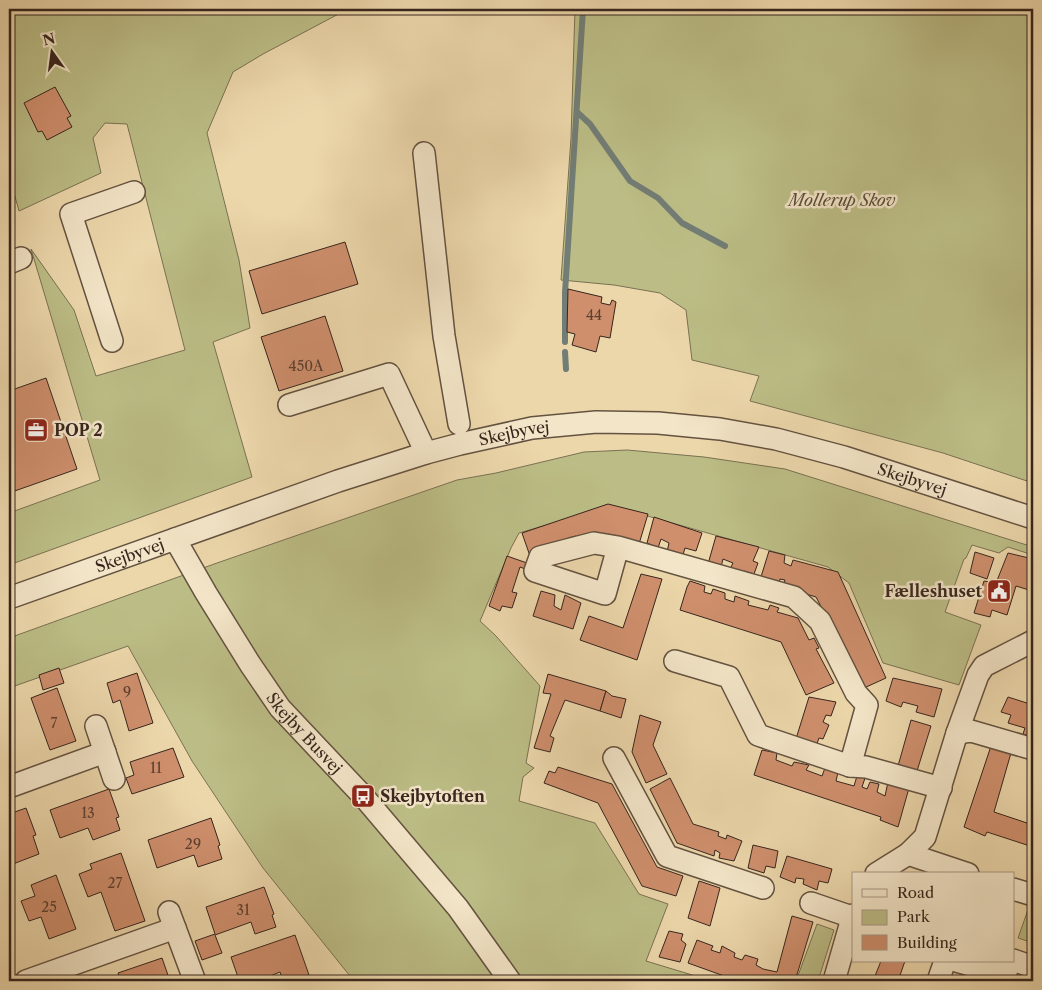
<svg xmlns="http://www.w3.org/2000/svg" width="1042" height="990" viewBox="0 0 1042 990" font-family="'Libre Caslon Text',serif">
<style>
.green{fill:#bcbd86;stroke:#7a7152}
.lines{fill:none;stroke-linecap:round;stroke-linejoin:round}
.stream{stroke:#727d75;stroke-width:6}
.building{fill:#cf8f6d;stroke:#37251d}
.minor-casing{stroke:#645240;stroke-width:24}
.minor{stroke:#f3e5c8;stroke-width:21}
.labels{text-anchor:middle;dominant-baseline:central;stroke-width:5;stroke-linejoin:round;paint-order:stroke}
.number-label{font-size:14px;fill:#5d4031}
.park-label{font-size:16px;font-style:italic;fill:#584b37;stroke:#f3e5c8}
.poi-label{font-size:16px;font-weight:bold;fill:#37251d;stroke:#f3e5c8;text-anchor:start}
.street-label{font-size:16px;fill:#37251d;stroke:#f3e5c8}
</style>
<rect width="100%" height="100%" fill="#ecd7ab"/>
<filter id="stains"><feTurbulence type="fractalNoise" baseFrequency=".004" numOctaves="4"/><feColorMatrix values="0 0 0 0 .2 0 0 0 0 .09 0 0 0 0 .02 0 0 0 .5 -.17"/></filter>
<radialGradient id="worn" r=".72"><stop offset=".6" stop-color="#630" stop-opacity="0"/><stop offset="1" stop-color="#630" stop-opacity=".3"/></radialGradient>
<!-- green -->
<g class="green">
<polygon points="9,9 348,9 263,54 233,72 207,133 239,260 250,328 213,342 252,477 9,565 9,513 100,480 31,249 74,310 96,376 185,350 127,124 105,123 93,138 101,173 19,211 9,175"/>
<polygon points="575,9 1033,9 1033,483 943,453 750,401 759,376 692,360 686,310 660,293 614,285 561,280 571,138"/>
<polygon points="627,450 704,457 785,469 1033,547 1033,555 1008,547 999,553 972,545 966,558 964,559 945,612 981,625 959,685 883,663 849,583 828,567 612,506 519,533 511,548 480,621 496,636 540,686 526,763 534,768 523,777 519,801 595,823 639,894 668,904 646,961 712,981 354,981 263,868 192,761 128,646 9,688 9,638 217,563 457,480 496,473 584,452"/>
<polygon points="1033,902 1033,943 1018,938 1030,904"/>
<polygon points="817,924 834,930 818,981 796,981"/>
</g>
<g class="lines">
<!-- stream -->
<g class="stream">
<polyline points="577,112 590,124 630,181 658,198 682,223 725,246"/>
<polyline points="565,342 565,293 583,9"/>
<polyline points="565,352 566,369"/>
</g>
</g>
<!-- building -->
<g class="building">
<polygon points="55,87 71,116 67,118 72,127 47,140 42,131 38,132 24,103"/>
<polygon points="345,242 358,284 262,314 249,271"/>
<polygon points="568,289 602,297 601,303 610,305 612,300 616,302 610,338 600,336 596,352 572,345 575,334 567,332"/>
<polygon points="325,316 343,371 279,391 261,337"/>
<polygon points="46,378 77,469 9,493 9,391"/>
<polygon points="608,504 648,514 639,544 576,545 576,536 568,538 570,547 530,556 522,533"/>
<polygon points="654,517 702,533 696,551 685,548 682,558 667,552 669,543 661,539 658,548 647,543"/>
<polygon points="716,536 759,547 753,561 758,563 754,574 744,571 742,576 729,571 733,563 723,559 721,567 708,564"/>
<polygon points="769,551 785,555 784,563 791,566 793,560 838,572 886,678 864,688 816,597 783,587 785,580 780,579 778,586 760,580"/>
<polygon points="975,552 994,558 987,579 970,573"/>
<polygon points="1008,553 1033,559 1033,580 1029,590 1016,586 1007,615 992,610 990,617 974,613 984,581 996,583"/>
<polygon points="507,556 527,563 525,569 520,567 512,592 517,593 512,608 502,606 500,611 489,606"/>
<polygon points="641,574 662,579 637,660 580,640 589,616 623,628"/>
<polygon points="690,581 705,586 704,592 711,594 713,589 725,593 725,599 734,602 735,596 749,601 748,605 768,610 770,605 779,608 777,612 798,618 809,640 814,638 819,648 816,649 834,683 806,695 781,642 680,610 687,587"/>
<polygon points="541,591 555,595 554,606 561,610 565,595 581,603 573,629 533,616"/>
<polygon points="59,668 64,683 43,690 39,675"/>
<polygon points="137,673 153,723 129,731 120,700 113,703 107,683"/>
<polygon points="548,674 606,691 600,711 565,700 550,736 554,738 550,752 534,748 551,694 543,693"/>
<polygon points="893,678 942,689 934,717 916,712 918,706 903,702 901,707 886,701"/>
<polygon points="57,688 76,741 50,750 31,698"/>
<polygon points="606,691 612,696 626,699 621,718 600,711"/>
<polygon points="809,697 836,702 831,716 826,715 823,722 829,725 823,739 819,738 815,749 795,742"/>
<polygon points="1008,697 1033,705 1033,737 1023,734 1025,728 1008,723 1011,715 1001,712"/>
<polygon points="640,715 661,722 653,745 667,774 646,783 632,752"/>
<polygon points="911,720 931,726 917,771 898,766"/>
<polygon points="991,746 1011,753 994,812 1033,825 1033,847 987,832 985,836 964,827"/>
<polygon points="173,748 184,777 132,794 126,778 134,775 130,762"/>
<polygon points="762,750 777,753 776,760 792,766 794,762 809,765 806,770 822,776 825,768 838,772 836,781 854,786 857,776 865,778 862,787 867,789 870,782 879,784 877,792 885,796 888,782 909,788 898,827 880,820 881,817 754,775"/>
<polygon points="558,767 612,784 657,867 683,876 676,896 642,886 598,803 544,783 549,771 555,773"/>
<polygon points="670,778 693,824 719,832 718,836 726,839 727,835 742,841 734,861 719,858 720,853 715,850 714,856 677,843 650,789"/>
<polygon points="109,789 119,817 116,818 120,830 93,840 88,828 60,838 50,810"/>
<polygon points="26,808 36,835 33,836 39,854 13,864 9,851 9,814"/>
<polygon points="211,818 220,845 218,846 222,859 198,867 194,855 157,868 148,840"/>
<polygon points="753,845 778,851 775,868 766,866 764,873 748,868"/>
<polygon points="121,853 145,921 115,931 101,892 88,897 79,874 92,869 90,864"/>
<polygon points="787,856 832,869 828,883 819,881 817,890 803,884 804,879 796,878 795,883 780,877"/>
<polygon points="56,875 76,929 49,939 41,917 29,921 21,901 35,896 31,885"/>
<polygon points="699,881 720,888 710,926 688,918"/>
<polygon points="264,887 274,914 272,915 276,927 255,934 251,922 215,935 222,953 202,960 195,941 215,934 206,907"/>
<polygon points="792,916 813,922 795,981 738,981 688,963 697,940 713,946 711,950 720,953 722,946 735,953 734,957 742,960 745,955 758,959 756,965 763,969 777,972"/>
<polygon points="669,931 683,934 681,940 686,944 680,962 659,957"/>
<polygon points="295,935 309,975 292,981 283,981 280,972 265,978 266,981 234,981 239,980 231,957"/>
<polygon points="162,958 170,981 121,981 118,973"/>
<polygon points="881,961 905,961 898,981 873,981"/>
</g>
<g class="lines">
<defs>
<g id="minor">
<polyline points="424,153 444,336 459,424"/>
<polyline points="9,263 21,258"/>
<polyline points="112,341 71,214 134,192"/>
<polyline points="289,405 389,374 426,453"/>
<path id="s1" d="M 175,539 L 206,593 L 250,664 L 280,708 L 363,796 L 458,908 L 510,981"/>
<polyline points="618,547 605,594 535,571 540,557 594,543 618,547 794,597 820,621 856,693 867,705 850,766 758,735 729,677 675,661"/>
<path id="s2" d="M 9,598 L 338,481 L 426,453 L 460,444 L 532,428 L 596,422 L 658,423 L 720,429 L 776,439 L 844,457 L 1033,518"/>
<polyline points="96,726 114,779"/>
<polyline points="957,733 971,731 1033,749"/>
<polyline points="614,758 667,856 763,888"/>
<polyline points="850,766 866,767 941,788"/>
<polyline points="9,787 105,752"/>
<polyline points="908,854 968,874"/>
<polyline points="876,874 908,854 925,837 957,733 978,675 984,666 1033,641"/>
<polyline points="1013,889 1033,895"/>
<polyline points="811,903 852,917"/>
<polyline points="169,912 194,979"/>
<polyline points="1013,960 1033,967"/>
<polyline points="956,961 1005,975 1010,961"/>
<polyline points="26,981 175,928"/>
<polyline points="834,981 853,915"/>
<polyline points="938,981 945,961"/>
</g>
</defs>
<!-- minor casing -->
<use href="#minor" class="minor-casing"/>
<!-- minor -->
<use href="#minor" class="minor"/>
</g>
<!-- icons -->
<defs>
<symbol id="office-square" viewBox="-11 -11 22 22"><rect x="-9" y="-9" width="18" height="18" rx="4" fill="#8f2418" stroke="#f3e5c8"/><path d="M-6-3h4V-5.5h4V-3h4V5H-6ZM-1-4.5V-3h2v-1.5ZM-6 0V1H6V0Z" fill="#fff"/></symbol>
<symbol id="civic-square" viewBox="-11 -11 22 22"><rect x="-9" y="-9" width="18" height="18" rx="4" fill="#8f2418" stroke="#f3e5c8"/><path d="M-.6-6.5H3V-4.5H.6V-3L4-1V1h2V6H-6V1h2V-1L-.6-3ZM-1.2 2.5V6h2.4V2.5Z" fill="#fff"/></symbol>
<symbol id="bus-square" viewBox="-11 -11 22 22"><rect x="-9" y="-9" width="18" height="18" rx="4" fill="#8f2418" stroke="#f3e5c8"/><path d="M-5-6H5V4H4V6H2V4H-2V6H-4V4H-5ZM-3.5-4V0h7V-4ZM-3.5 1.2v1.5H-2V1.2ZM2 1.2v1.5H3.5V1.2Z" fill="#fff"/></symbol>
</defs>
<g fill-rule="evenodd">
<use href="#office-square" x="22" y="416" width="28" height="28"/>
<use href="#civic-square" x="985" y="577" width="28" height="28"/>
<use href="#bus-square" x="349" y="782" width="28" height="28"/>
</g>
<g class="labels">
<!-- number labels -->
<g class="number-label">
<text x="594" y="315">44</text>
<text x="306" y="366">450A</text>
<text x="127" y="692">9</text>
<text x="54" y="723">7</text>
<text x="156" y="768">11</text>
<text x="88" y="813">13</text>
<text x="193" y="844">29</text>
<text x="115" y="883">27</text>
<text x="49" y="907">25</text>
<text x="243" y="910">31</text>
</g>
<!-- park labels -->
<g class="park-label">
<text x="842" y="200">Mollerup Skov</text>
</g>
<!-- poi labels -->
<g class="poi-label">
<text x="54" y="430">POP 2</text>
<text x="982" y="591" text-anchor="end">Fælleshuset</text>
<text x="380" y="796">Skejbytoften</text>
</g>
<!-- street labels -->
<g class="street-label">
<text stroke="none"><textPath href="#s2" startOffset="532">Skejbyvej</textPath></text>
<text stroke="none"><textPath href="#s2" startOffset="938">Skejbyvej</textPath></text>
<text stroke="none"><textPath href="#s2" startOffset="128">Skejbyvej</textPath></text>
<text stroke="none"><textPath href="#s1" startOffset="234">Skejby Busvej</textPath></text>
</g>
</g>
<!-- margin -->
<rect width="1042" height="990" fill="none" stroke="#ecd7ab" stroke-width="30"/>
<rect x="10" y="10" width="1022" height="970" fill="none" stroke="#37251d" stroke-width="2.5"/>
<rect x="15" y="15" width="1012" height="960" fill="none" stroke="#37251d"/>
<!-- legend -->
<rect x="852" y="872" width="162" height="90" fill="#f3e5c8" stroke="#a89884"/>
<rect x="862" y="889" width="25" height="8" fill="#f3e5c8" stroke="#a89884"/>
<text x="897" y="898" font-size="15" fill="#37251d">Road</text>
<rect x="862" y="910" width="25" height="15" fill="#bcbd86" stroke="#a89884"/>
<text x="897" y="922" font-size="15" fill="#37251d">Park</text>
<rect x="862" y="935" width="25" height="15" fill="#cf8f6d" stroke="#a89884"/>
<text x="897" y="948" font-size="15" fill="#37251d">Building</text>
<!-- north arrow -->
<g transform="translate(52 52) rotate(346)" stroke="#f3e5c8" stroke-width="4" paint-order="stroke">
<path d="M0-4L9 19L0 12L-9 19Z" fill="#37251d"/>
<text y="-8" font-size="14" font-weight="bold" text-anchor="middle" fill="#37251d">N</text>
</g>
<rect width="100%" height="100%" filter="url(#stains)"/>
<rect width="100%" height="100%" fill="url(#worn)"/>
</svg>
